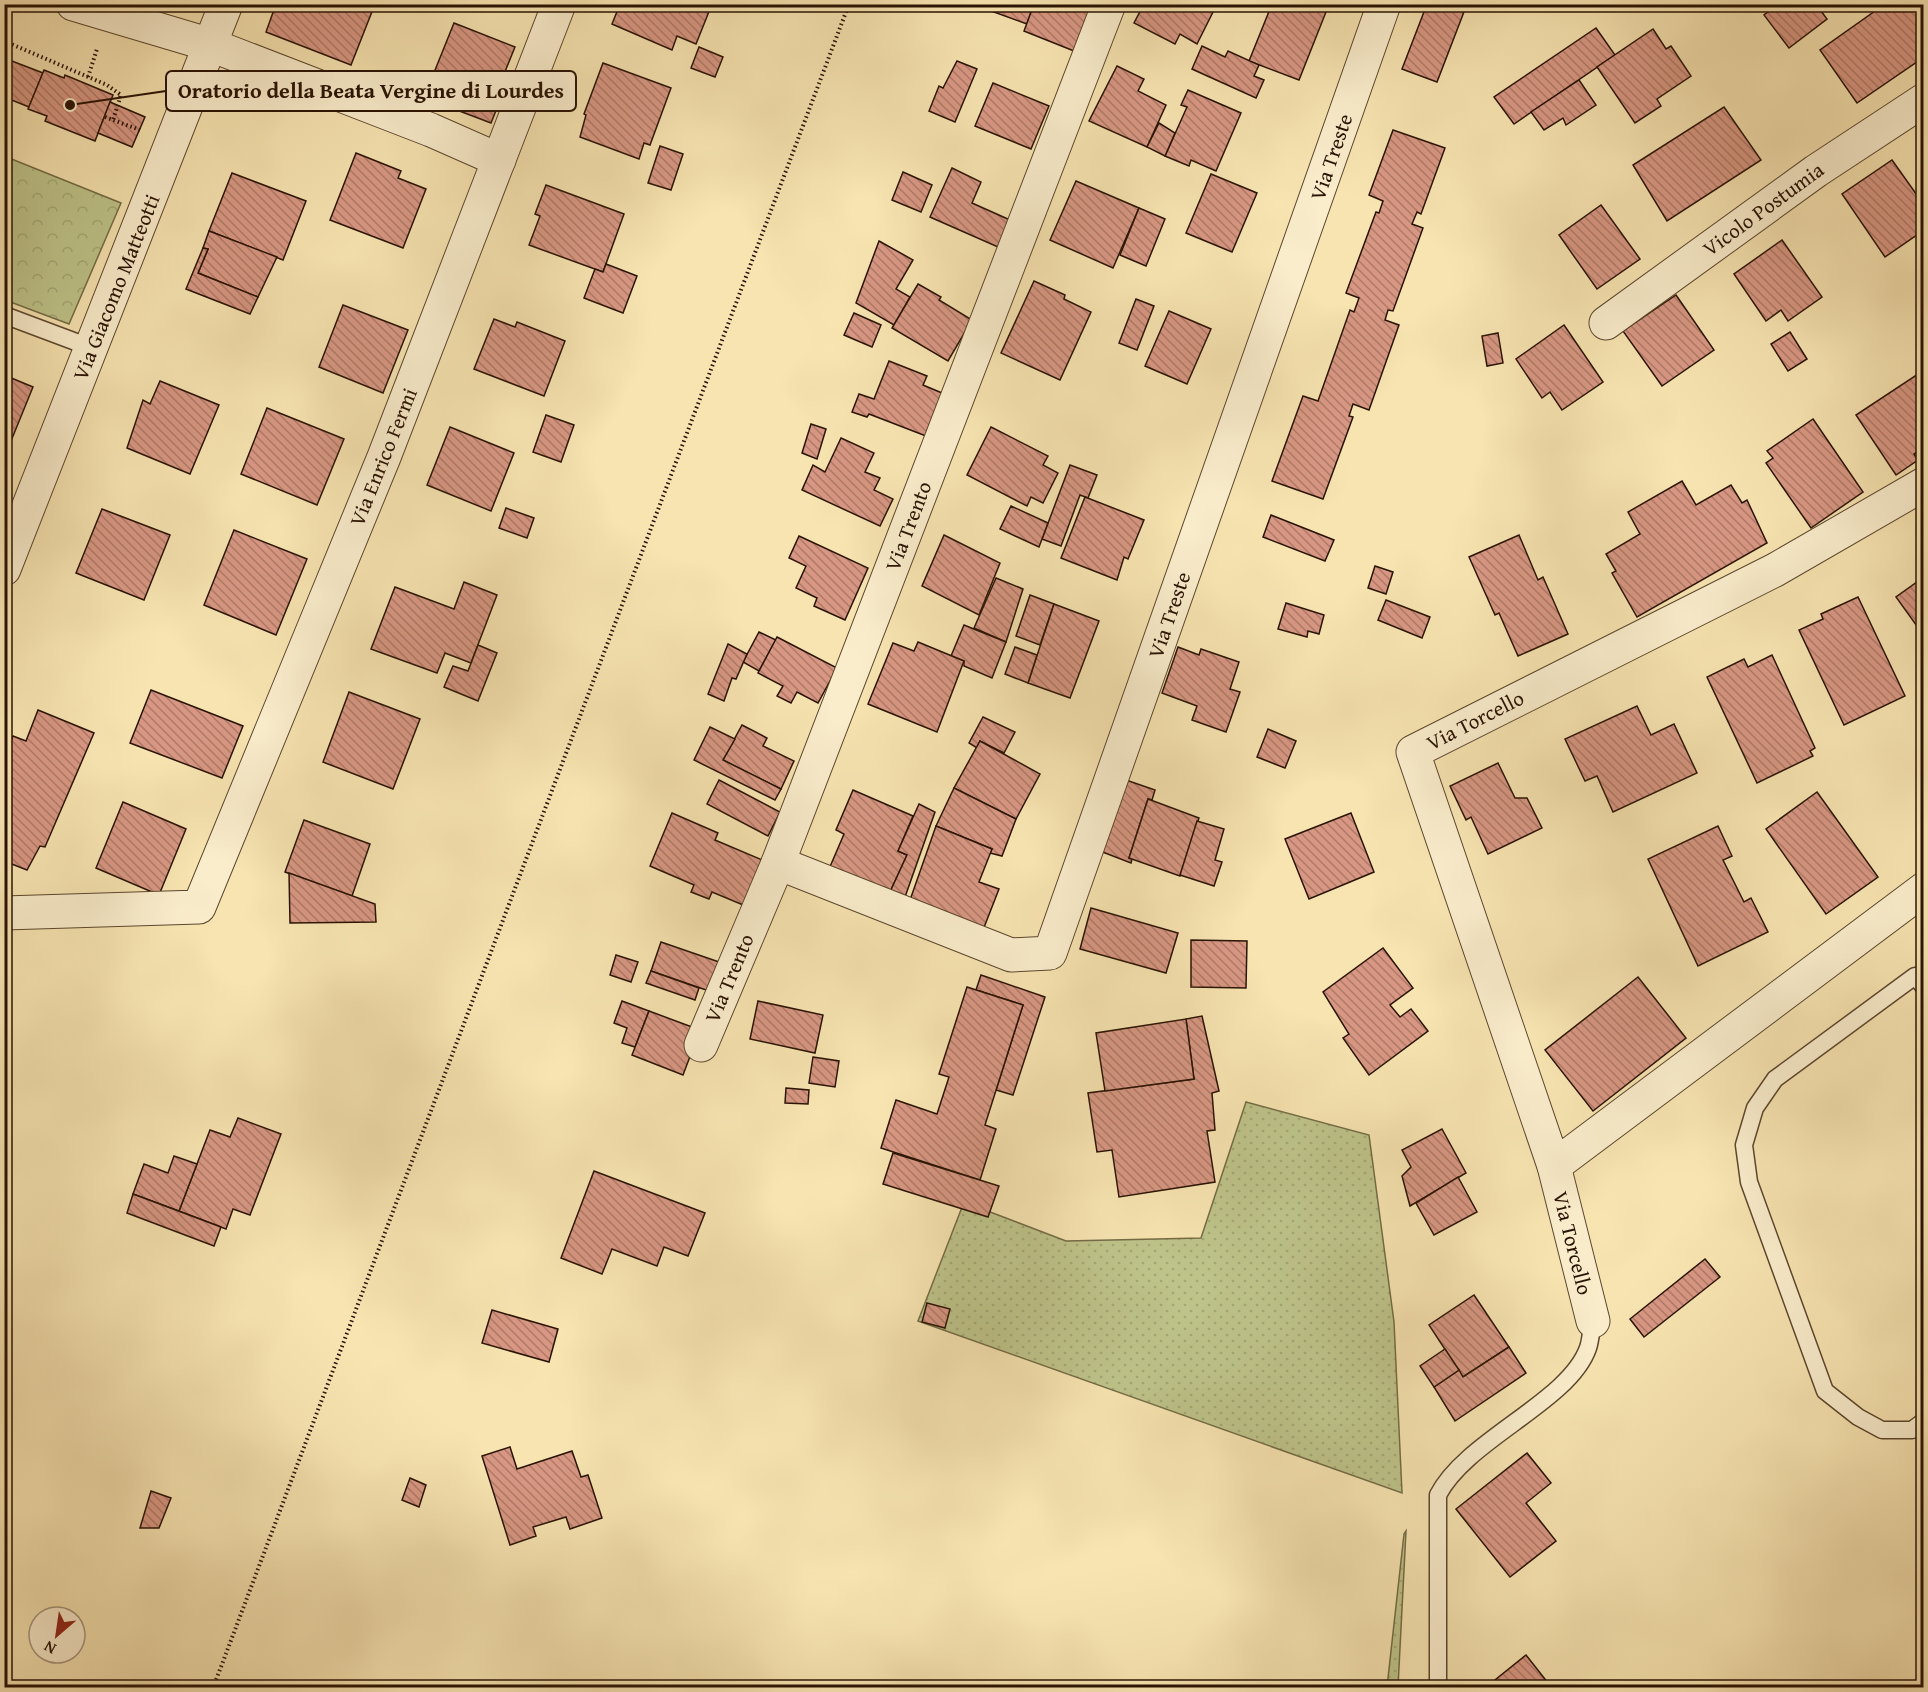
<svg xmlns="http://www.w3.org/2000/svg" width="1928" height="1692" viewBox="0 0 1928 1692" font-family="'Gentium Book Plus',serif">
<style>
.grass{fill:url(#grass-dots);stroke:#746c46;stroke-width:1.5}
.forest{fill:url(#forest-crowns);stroke:#746c46;stroke-width:1.5}
.building{fill:url(#building-back-hatch);stroke:#291303;stroke-width:1.5}
.lines{fill:none;stroke-linecap:round;stroke-linejoin:round}
.service-casing{stroke:#5c472e;stroke-width:19}
.minor-casing{stroke:#5c472e;stroke-width:35}
.path{stroke:#291303;stroke-width:4;stroke-dasharray:1.5 3;stroke-linecap:butt}
.service{stroke:#faedcc;stroke-width:16}
.minor{stroke:#faedcc;stroke-width:33}
.labels{text-anchor:middle;dominant-baseline:central;stroke-width:6;stroke-linejoin:round;paint-order:stroke}
.street-label{font-size:21px;fill:#291303;stroke:#faedcc}
.leader{fill:none;stroke:#291303;stroke-width:2}
.callout-dot{fill:#291303;stroke:#faedcc;stroke-width:2}
.callout{fill:#faedcc;stroke:#291303;stroke-width:2}
.callout-label{font-size:22px;text-anchor:middle;font-weight:bold;fill:#291303}
</style>
<defs>
<pattern id="grass-dots" width="8" height="8" patternUnits="userSpaceOnUse" patternTransform="scale(1.5)"><rect width="8" height="8" fill="#bec48a"/><path d="M2 2h.1M6 6h.1" fill="none" stroke="#a3a875" stroke-width="1.8" stroke-linecap="round"/></pattern>
<pattern id="forest-crowns" width="20" height="18" patternUnits="userSpaceOnUse" patternTransform="scale(1.5)"><rect width="20" height="18" fill="#bec48a"/><path d="M2 6a3 3 0 1 1 6 0M12 15a3 3 0 1 1 6 0" fill="none" stroke="#a3a875"/></pattern>
<pattern id="building-back-hatch" width="6" height="6" patternUnits="userSpaceOnUse" patternTransform="scale(1.5)"><rect width="6" height="6" fill="#d89783"/><path d="M-1 5l2 2M0 0l6 6M5-1l2 2" fill="none" stroke="#af7a69"/></pattern>
</defs>
<rect width="100%" height="100%" fill="#f7e4b1"/>
<filter id="stains"><feTurbulence type="fractalNoise" baseFrequency=".00333" numOctaves="4"/><feColorMatrix values="0 0 0 0 .2 0 0 0 0 .09 0 0 0 0 .02 0 0 0 .5 -.17"/></filter>
<radialGradient id="worn" r=".72"><stop offset=".6" stop-color="#630" stop-opacity="0"/><stop offset="1" stop-color="#630" stop-opacity=".3"/></radialGradient>
<!-- grass -->
<g class="grass">
<polygon points="1246,1102 1369,1135 1394,1322 1402,1493 918,1321 964,1202 1066,1241 1201,1238"/>
<polygon points="1406,1531 1398,1687 1387,1687 1404,1534"/>
</g>
<!-- forest -->
<polygon class="forest" points="4,156 121,203 69,324 5,300"/>
<!-- building -->
<g class="building">
<polygon points="276,4 375,4 351,65 266,32"/>
<polygon points="620,4 712,4 696,44 677,36 672,50 612,24"/>
<polygon points="972,4 1034,4 1027,24"/>
<polygon points="1034,4 1083,4 1096,10 1079,53 1024,31"/>
<polygon points="1144,4 1217,4 1197,44 1180,34 1175,44 1134,23"/>
<polygon points="1272,4 1307,4 1326,12 1299,80 1249,61"/>
<polygon points="1427,4 1467,4 1437,82 1402,69"/>
<polygon points="1778,4 1816,4 1827,19 1789,48 1764,15"/>
<polygon points="1885,4 1917,4 1924,14 1924,57 1857,103 1820,50"/>
<polygon points="454,23 515,47 493,101 499,103 491,123 449,107 454,95 429,85"/>
<polygon points="1596,28 1615,55 1514,124 1494,97"/>
<polygon points="1653,29 1666,49 1671,46 1691,76 1657,99 1661,106 1635,123 1597,67"/>
<polygon points="1202,46 1225,57 1228,51 1259,65 1254,76 1264,80 1256,98 1192,69"/>
<polygon points="699,47 723,57 715,77 691,68"/>
<polygon points="4,58 43,73 29,107 4,97"/>
<polygon points="957,61 977,69 955,122 929,111 939,86 943,88"/>
<polygon points="603,63 671,88 650,145 644,143 639,159 580,137 586,115 584,114"/>
<polygon points="1117,66 1144,79 1138,91 1166,105 1147,147 1089,121"/>
<polygon points="44,70 64,78 65,75 113,95 95,141 45,121 47,116 28,109"/>
<polygon points="1579,80 1596,105 1566,125 1563,118 1544,130 1531,112"/>
<polygon points="993,83 1049,106 1031,149 975,126"/>
<polygon points="1188,90 1241,113 1216,171 1191,160 1189,166 1165,156 1187,107 1181,105"/>
<polygon points="110,102 145,117 132,147 98,133"/>
<polygon points="1724,107 1761,160 1667,221 1633,165"/>
<polygon points="1159,123 1175,133 1165,156 1147,147"/>
<polygon points="1393,130 1445,148 1421,214 1417,212 1412,224 1423,228 1393,311 1388,310 1385,320 1399,325 1369,410 1353,404 1349,416 1353,417 1323,499 1272,481 1303,396 1318,401 1350,310 1354,312 1359,298 1346,293 1376,212 1379,213 1383,201 1369,195"/>
<polygon points="660,146 683,154 671,190 648,183"/>
<polygon points="356,153 401,171 398,178 426,189 403,248 330,220"/>
<polygon points="1892,160 1924,205 1924,230 1885,257 1842,194"/>
<polygon points="952,168 981,182 972,203 1010,220 998,247 930,217"/>
<polygon points="903,172 932,185 921,212 892,200"/>
<polygon points="232,173 306,201 283,260 209,231"/>
<polygon points="1211,174 1257,193 1232,252 1186,233"/>
<polygon points="1076,181 1139,208 1113,268 1050,240"/>
<polygon points="546,185 624,214 603,272 529,245 540,216 535,214"/>
<polygon points="1601,205 1640,259 1597,289 1559,235"/>
<polygon points="1139,208 1165,219 1146,266 1120,255"/>
<polygon points="209,231 277,257 258,297 198,273 208,249 203,248"/>
<polygon points="1782,240 1822,297 1788,321 1781,310 1766,321 1734,274"/>
<polygon points="879,241 913,260 896,289 910,297 894,325 856,303"/>
<polygon points="203,248 208,249 198,273 258,297 250,314 186,289"/>
<polygon points="606,264 637,276 623,313 584,298 595,269 603,272"/>
<polygon points="1034,281 1065,295 1064,299 1091,312 1060,380 1001,353"/>
<polygon points="918,284 941,297 939,300 972,320 948,361 892,328"/>
<polygon points="1676,295 1714,350 1662,386 1623,331"/>
<polygon points="1136,299 1154,306 1137,350 1119,343"/>
<polygon points="343,305 408,330 383,393 319,367"/>
<polygon points="1169,311 1211,329 1187,384 1145,366"/>
<polygon points="854,313 881,325 872,347 844,335"/>
<polygon points="494,319 515,327 517,322 565,341 544,396 474,369"/>
<polygon points="1564,325 1603,382 1562,410 1550,392 1542,398 1516,359"/>
<polygon points="1790,332 1807,359 1788,371 1771,344"/>
<polygon points="1498,333 1503,363 1487,366 1482,336"/>
<polygon points="889,361 927,376 923,385 942,393 926,436 869,414 867,417 852,412 859,394 874,399"/>
<polygon points="1918,374 1924,383 1924,448 1914,454 1918,460 1896,475 1856,415"/>
<polygon points="4,375 33,387 11,441 4,438"/>
<polygon points="160,381 219,405 190,474 127,448 143,400 150,404"/>
<polygon points="267,408 344,439 317,505 241,474"/>
<polygon points="546,415 574,425 561,462 533,452"/>
<polygon points="1813,419 1863,492 1811,528 1766,463 1773,458 1767,451"/>
<polygon points="811,424 826,429 817,459 802,453"/>
<polygon points="450,427 514,453 491,511 427,485"/>
<polygon points="991,427 1048,456 1043,465 1058,473 1043,503 1031,497 1027,506 967,475"/>
<polygon points="841,438 874,453 865,472 880,478 874,490 893,499 880,526 802,490 813,465 825,472"/>
<polygon points="1070,465 1097,475 1088,498 1080,495 1061,546 1042,539"/>
<polygon points="1682,481 1696,505 1731,485 1742,503 1747,500 1767,543 1637,617 1612,573 1616,571 1606,554 1640,534 1628,512"/>
<polygon points="1085,497 1144,520 1128,559 1124,557 1117,580 1061,558"/>
<polygon points="1011,506 1048,523 1039,547 1000,529"/>
<polygon points="506,508 534,518 527,538 499,528"/>
<polygon points="102,509 170,535 144,600 76,573"/>
<polygon points="1271,515 1334,540 1325,561 1263,537"/>
<polygon points="234,530 307,559 276,635 204,605"/>
<polygon points="944,535 1000,563 979,615 922,586"/>
<polygon points="1519,535 1538,580 1543,577 1568,634 1518,656 1499,613 1495,615 1469,557"/>
<polygon points="799,536 868,568 845,620 814,606 817,598 796,588 806,566 789,558"/>
<polygon points="1375,566 1393,572 1386,594 1368,588"/>
<polygon points="1924,577 1924,636 1896,597"/>
<polygon points="996,578 1023,589 1006,642 974,628"/>
<polygon points="464,582 497,595 471,663 445,653 437,673 371,649 395,587 454,609"/>
<polygon points="1030,595 1054,604 1040,645 1016,636"/>
<polygon points="1858,597 1905,696 1844,725 1799,630 1823,619 1821,614"/>
<polygon points="1386,600 1430,617 1422,638 1378,620"/>
<polygon points="1286,603 1324,615 1319,634 1308,631 1307,637 1278,629"/>
<polygon points="1054,604 1099,621 1070,698 1028,683"/>
<polygon points="964,625 1006,642 992,678 964,666 964,661 951,656"/>
<polygon points="759,632 776,640 759,671 743,662"/>
<polygon points="777,637 837,668 818,703 797,692 791,703 777,696 783,686 758,673"/>
<polygon points="918,642 964,661 937,732 868,704 893,643 914,651"/>
<polygon points="728,644 747,654 736,679 732,678 724,701 708,694"/>
<polygon points="478,645 497,653 478,701 444,687 453,666 468,671"/>
<polygon points="1015,647 1037,655 1028,683 1005,674"/>
<polygon points="1178,647 1199,655 1201,649 1239,662 1230,689 1240,692 1226,732 1192,720 1197,706 1162,693"/>
<polygon points="1772,655 1815,748 1810,751 1813,756 1757,783 1707,677 1744,659 1748,667"/>
<polygon points="151,690 243,726 222,778 130,743"/>
<polygon points="349,692 420,719 393,789 323,762"/>
<polygon points="1637,706 1651,735 1674,724 1697,773 1613,812 1597,776 1585,781 1565,739"/>
<polygon points="38,710 94,733 45,847 40,846 27,870 4,861 4,757 13,736 26,741"/>
<polygon points="983,717 1015,732 1004,753 980,741 977,748 969,743"/>
<polygon points="742,725 767,738 763,746 794,761 781,789 723,760"/>
<polygon points="710,727 735,739 723,760 781,789 775,800 694,760"/>
<polygon points="1268,729 1296,741 1285,768 1257,757"/>
<polygon points="980,741 1040,774 1016,819 954,788"/>
<polygon points="1498,763 1515,798 1527,798 1542,828 1488,854 1471,817 1466,820 1450,786"/>
<polygon points="1123,779 1155,790 1152,800 1148,799 1129,858 1132,859 1131,863 1100,851"/>
<polygon points="719,780 780,812 768,836 707,804"/>
<polygon points="954,788 1016,819 1002,856 990,853 992,849 936,826"/>
<polygon points="853,790 913,816 898,851 907,855 890,892 829,869 844,834 836,830"/>
<polygon points="1817,792 1878,877 1826,914 1766,829"/>
<polygon points="1148,799 1199,818 1180,876 1129,858"/>
<polygon points="123,802 186,829 159,895 96,868"/>
<polygon points="919,804 935,812 905,897 890,892 907,855 898,851"/>
<polygon points="672,813 718,833 715,840 767,862 748,907 712,892 709,899 691,892 694,885 650,866"/>
<polygon points="1351,813 1374,872 1309,899 1285,839"/>
<polygon points="304,820 370,844 352,896 285,872"/>
<polygon points="1197,821 1224,829 1215,860 1222,862 1214,886 1180,875"/>
<polygon points="936,826 992,849 979,882 999,889 983,930 910,900"/>
<polygon points="1718,826 1732,856 1723,860 1744,902 1751,898 1768,932 1698,966 1648,859"/>
<polygon points="289,873 375,904 376,922 290,923"/>
<polygon points="1091,908 1178,933 1166,973 1080,949"/>
<polygon points="1191,940 1247,941 1246,988 1191,987"/>
<polygon points="661,942 722,963 712,992 651,971"/>
<polygon points="1383,948 1413,988 1390,1005 1400,1017 1411,1009 1428,1031 1369,1075 1343,1038 1349,1034 1323,992"/>
<polygon points="616,955 638,962 631,982 610,975"/>
<polygon points="651,971 699,988 695,1000 646,983"/>
<polygon points="981,975 1045,997 1013,1095 996,1090 1023,1005 976,990"/>
<polygon points="1638,977 1686,1038 1593,1111 1545,1050"/>
<polygon points="967,987 1023,1005 985,1125 996,1129 980,1180 881,1148 896,1100 937,1114 949,1077 939,1074"/>
<polygon points="622,1001 649,1011 635,1047 622,1043 627,1028 614,1023"/>
<polygon points="758,1001 823,1015 815,1053 750,1039"/>
<polygon points="649,1011 700,1030 683,1075 632,1055"/>
<polygon points="1202,1016 1219,1091 1212,1093 1215,1130 1207,1131 1215,1182 1119,1197 1112,1150 1097,1152 1088,1093 1194,1079 1186,1019"/>
<polygon points="1186,1019 1194,1079 1105,1091 1096,1033"/>
<polygon points="813,1057 839,1061 835,1087 809,1083"/>
<polygon points="786,1088 809,1090 808,1104 785,1103"/>
<polygon points="238,1118 281,1134 250,1215 233,1209 226,1229 179,1211 210,1130 230,1137"/>
<polygon points="1442,1129 1466,1173 1410,1206 1402,1176 1411,1167 1402,1150"/>
<polygon points="893,1153 999,1186 988,1217 883,1184"/>
<polygon points="174,1156 197,1164 179,1211 133,1194 144,1164 168,1173"/>
<polygon points="594,1171 705,1213 688,1256 664,1247 657,1266 612,1249 602,1274 561,1258"/>
<polygon points="1458,1177 1477,1212 1434,1235 1416,1203"/>
<polygon points="133,1194 221,1227 214,1246 127,1213"/>
<polygon points="1705,1259 1720,1277 1644,1337 1630,1319"/>
<polygon points="1474,1295 1509,1347 1463,1377 1429,1325"/>
<polygon points="927,1303 950,1309 945,1328 922,1322"/>
<polygon points="492,1310 558,1329 549,1362 482,1343"/>
<polygon points="1509,1347 1526,1373 1455,1421 1434,1387 1459,1370 1463,1377"/>
<polygon points="1445,1349 1459,1370 1434,1387 1420,1366"/>
<polygon points="510,1447 517,1469 572,1451 581,1477 588,1475 602,1518 570,1529 566,1517 533,1527 536,1536 510,1545 482,1456"/>
<polygon points="1527,1453 1551,1483 1526,1503 1556,1541 1510,1577 1456,1509"/>
<polygon points="410,1478 426,1485 419,1507 402,1500"/>
<polygon points="151,1491 171,1498 159,1528 140,1528"/>
<polygon points="1526,1655 1552,1688 1485,1688"/>
</g>
<g class="lines">
<defs>
<g id="service">
<polyline points="4,315 92,348"/>
<polyline points="1924,987 1915,976 1775,1079 1755,1108 1744,1145 1749,1182 1825,1391 1858,1417 1882,1430 1912,1430 1924,1421"/>
<path d="M 1438,1688 L 1438,1495 C 1467,1439 1569,1402 1588,1348 C 1591,1339 1591,1329 1593,1321"/>
</g>
<g id="minor">
<polyline points="73,4 211,45 431,130 499,160"/>
<polyline points="1606,323 1816,171 1924,100"/>
<polyline points="1924,484 1775,570 1413,752 1554,1166 1924,889"/>
<polyline points="4,569 226,4"/>
<polyline points="778,863 1011,955 1050,953 1384,4"/>
<polyline points="4,913 199,907 384,457 559,4"/>
<polyline points="701,1045 778,863 1109,4"/>
<polyline points="1554,1166 1593,1321"/>
</g>
</defs>
<!-- service casing -->
<use href="#service" class="service-casing"/>
<!-- minor casing -->
<use href="#minor" class="minor-casing"/>
<!-- path -->
<g class="path">
<polyline points="4,41 107,85 121,95 113,120"/>
<polyline points="88,77 97,49"/>
<polyline points="105,117 140,130"/>
<polyline points="213,1688 849,4"/>
</g>
<!-- service -->
<use href="#service" class="service"/>
<!-- minor -->
<use href="#minor" class="minor"/>
</g>
<g class="labels">
<!-- street labels -->
<g class="street-label">
<text transform="translate(1331 157) rotate(-71)">Via Treste</text>
<text transform="translate(1763 209) rotate(-36)">Vicolo Postumia</text>
<text transform="translate(116 287) rotate(-68)">Via Giacomo Matteotti</text>
<text transform="translate(383 457) rotate(-68)">Via Enrico Fermi</text>
<text transform="translate(908 526) rotate(-69)">Via Trento</text>
<text transform="translate(1169 615) rotate(-71)">Via Treste</text>
<text transform="translate(1475 720) rotate(-27)">Via Torcello</text>
<text transform="translate(729 978) rotate(-67)">Via Trento</text>
<text transform="translate(1573 1243) rotate(76)">Via Torcello</text>
</g>
</g>
<!-- callouts -->
<path class="leader" d="M70 105L166 91"/>
<circle class="callout-dot" cx="70" cy="105" r="6"/>
<rect class="callout" x="166" y="71" width="410" height="40" rx="6"/>
<g class="callout-label">
<text x="371" y="98">Oratorio della Beata Vergine di Lourdes</text>
</g>
<!-- margin -->
<rect width="1928" height="1692" fill="none" stroke="#f7e4b1" stroke-width="24"/>
<rect x="6" y="6" width="1916" height="1680" fill="none" stroke="#291303" stroke-width="3"/>
<rect x="12" y="12" width="1904" height="1668" fill="none" stroke="#291303" stroke-width="1.5"/>
<!-- north arrow -->
<g transform="translate(57 1635) rotate(209)"><circle r="28" fill="#faedcc" stroke="#a6967c" stroke-width="1.5"/>
<path d="M0-4.5L10 22L0 15L-10 22Z" fill="#8f2418"/>
<text y="-9" font-size="16" font-weight="bold" text-anchor="middle" fill="#291303">N</text>
</g>
<rect width="100%" height="100%" filter="url(#stains)"/>
<rect width="100%" height="100%" fill="url(#worn)"/>
</svg>
